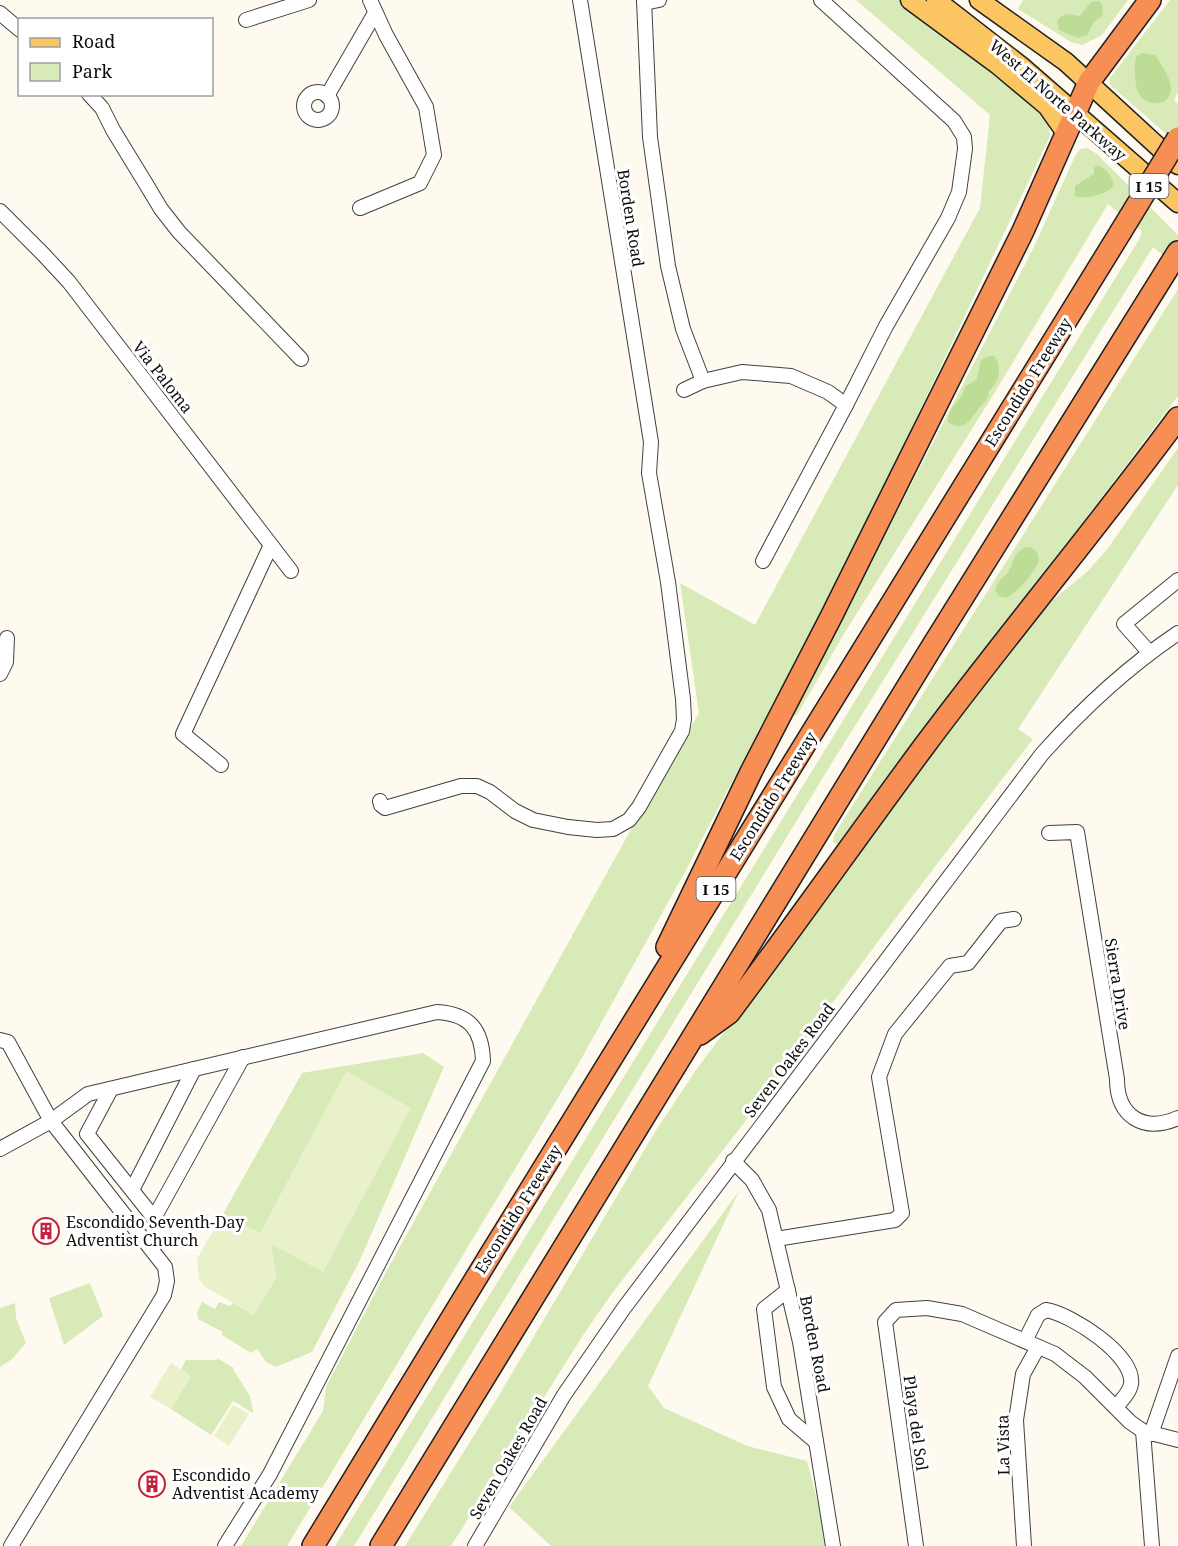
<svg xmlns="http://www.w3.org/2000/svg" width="1178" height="1546" viewBox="0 0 1178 1546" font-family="'Noto Serif',serif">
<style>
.green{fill:#d7eab7}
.forest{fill:#bddc96}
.pitch{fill:#e8f1c9}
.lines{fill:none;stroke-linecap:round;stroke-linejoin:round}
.minor-casing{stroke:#414141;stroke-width:16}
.major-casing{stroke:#1f1f1f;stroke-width:21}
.highway-casing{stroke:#1f1f1f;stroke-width:24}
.minor{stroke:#fff;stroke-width:14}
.major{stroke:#fbc662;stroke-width:18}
.highway{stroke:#f78e54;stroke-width:21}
.highway-bridge-casing{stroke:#1f1f1f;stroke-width:24;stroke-linecap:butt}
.highway-bridge{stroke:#f78e54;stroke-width:21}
.labels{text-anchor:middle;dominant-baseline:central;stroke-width:6;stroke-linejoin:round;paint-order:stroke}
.shield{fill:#fff;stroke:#565656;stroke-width:1.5}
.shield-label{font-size:15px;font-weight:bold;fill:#0e0e0e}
.street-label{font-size:16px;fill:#0e0e0e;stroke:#fff}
.poi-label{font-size:16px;fill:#0e0e0e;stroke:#fff;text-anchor:start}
</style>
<rect width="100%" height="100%" fill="#fffaef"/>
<!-- green -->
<g class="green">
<polygon points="856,0 900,0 917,12 1043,111 1048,120 1050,136 867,522 686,870 579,1063 287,1546 241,1546 323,1411 326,1387 386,1272 655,786 699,713 680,583 755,625 980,208 990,115"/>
<polygon points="1023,0 1128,0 1102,35 1082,45 1071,42 1018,9"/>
<polygon points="1170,0 1178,0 1178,92 1174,100 1178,104 1178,144 1110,85 1110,78"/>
<polygon points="1087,148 1097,154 1178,235 1178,268 1153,247 830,766 354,1546 335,1546 1140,238 1142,231 1108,204 995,392 844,634 797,715 792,716 789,713 791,706 879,547 1033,249 1075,156 1080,149"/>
<polygon points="1178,289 1178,396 840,846 833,842 834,835"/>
<polygon points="1178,448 1178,485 1018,729 1033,739 885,932 744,1123 613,1292 583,1335 451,1546 405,1546 498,1397 655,1132 696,1070 1037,613 1088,571 1108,548"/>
<polygon points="423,1053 444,1067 360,1260 312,1352 276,1367 266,1362 257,1349 251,1353 222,1335 223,1332 198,1319 197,1312 202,1302 215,1309 219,1302 230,1306 233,1303 254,1315 270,1239 223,1214 302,1073"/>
<polygon points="739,1191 648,1386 664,1408 747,1446 807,1461 829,1546 551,1546 509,1507"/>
<polygon points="90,1283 103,1316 64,1345 49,1298"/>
<polygon points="15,1303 16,1318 26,1343 12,1359 0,1367 0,1308"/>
<polygon points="217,1358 234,1368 233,1369 250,1396 253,1411 253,1413 233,1401 211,1435 171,1409 191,1376 181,1369 186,1360 217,1360"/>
</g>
<!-- forest -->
<g class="forest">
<polygon points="1099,1 1103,7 1102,16 1094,22 1087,35 1078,38 1059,30 1057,22 1060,17 1067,14 1080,16 1091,2"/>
<path d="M 1142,53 L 1155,55 C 1161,64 1171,78 1171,89 C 1170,107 1147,107 1139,94 C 1134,83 1134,67 1136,56 Z"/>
<path d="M 1097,165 C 1107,169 1112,175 1114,186 C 1106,194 1086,200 1075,196 L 1075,186 L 1094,174 L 1094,168 Z"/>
<path d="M 989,356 L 994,356 C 1003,367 999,382 989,391 C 988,402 982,403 976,412 C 969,422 962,432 948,422 C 947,406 963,401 965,387 L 977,379 L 981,360 Z"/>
<path d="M 1031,547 L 1037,552 L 1039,561 C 1031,576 1021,590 1006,598 L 999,596 L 995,590 L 1000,580 L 1008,573 L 1016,554 L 1024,548 Z"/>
</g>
<!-- pitch -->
<g class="pitch">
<polygon points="346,1071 411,1108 323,1272 271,1244 277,1277 254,1315 205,1287 199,1279 197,1259 223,1214 260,1233"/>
<polygon points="171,1363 191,1376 171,1409 150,1397"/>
<polygon points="233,1405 249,1414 229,1446 214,1436"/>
</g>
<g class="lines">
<defs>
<g id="minor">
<polyline points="644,0 650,137 668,266 683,329 703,381"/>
<polyline points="644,3 659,0"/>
<polyline points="0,13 20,30"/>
<polyline points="246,20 309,0"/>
<circle cx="318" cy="106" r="14"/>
<polyline points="89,94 102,108 113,130 146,184 161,209 179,232 301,359"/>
<polyline points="327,96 375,13"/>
<polyline points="360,208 420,183 434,155 426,107 386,35 370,0"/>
<polyline points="0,211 44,255 69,282 291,571"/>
<polyline points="684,390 703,381 742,372 791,376 828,392 846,405"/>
<polyline points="763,561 846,405 886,326 948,218 959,192 965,149 964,137 954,121 821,0"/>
<polyline points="1149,652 1124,624 1178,580"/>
<polyline points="0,674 6,662 7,638"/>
<polyline points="221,765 183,734 271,545"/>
<polyline points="380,801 381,805 385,808 461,786 477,786 490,792 515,811 533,820 568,827 597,830 613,829 629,820 639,807 682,731 684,719 683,699 668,582 649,473 651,442 580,0"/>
<path d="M 1049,833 L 1077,832 L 1117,1079 C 1117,1117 1144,1133 1178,1118"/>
<polyline points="0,1040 8,1042 51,1121 165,1267 167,1281 164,1295 11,1546"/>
<polyline points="111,1089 87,1134 154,1218 243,1057"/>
<path d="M 0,1149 L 51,1121 L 88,1094 L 437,1012 C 470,1014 482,1030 483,1061 L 270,1474 L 225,1546"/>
<polyline points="733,1161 752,1180 769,1210 800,1342 833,1546"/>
<polyline points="132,1190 194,1069"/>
<polyline points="776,1239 895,1220 902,1213 879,1077 895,1034 950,966 968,963 1001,921 1014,919"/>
<polyline points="788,1290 764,1309 774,1387 789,1419 816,1442"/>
<path d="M 1025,1341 L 1038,1315 L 1046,1310 C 1071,1314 1135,1355 1131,1384 C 1130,1392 1121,1401 1116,1407"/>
<polyline points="1143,1431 1152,1546"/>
<polyline points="1151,1434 1178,1356"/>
<path d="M 475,1546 L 564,1395 L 624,1308 L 1042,754 C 1084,707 1126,668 1178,633"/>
<polyline points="916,1546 885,1322 896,1310 927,1308 962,1314 1055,1354 1085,1377 1130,1422 1143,1431 1178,1440"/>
<polyline points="1024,1546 1016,1420 1023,1374 1038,1347"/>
</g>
<g id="major">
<polyline points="910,0 998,65 1047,106 1066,133"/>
<polyline points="936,0 1021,66 1178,203"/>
<polyline points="979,0 1066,62 1178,165"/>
</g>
<g id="highway">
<polyline points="667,947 751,772 831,617 1023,231 1089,82 1150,0"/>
<path d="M 700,1034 L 729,1013 C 795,925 859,834 925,745 C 1007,635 1096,529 1178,418"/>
<polyline points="313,1546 492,1252 1120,233"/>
<polyline points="381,1546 930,650 1178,252"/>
</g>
</defs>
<!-- minor casing -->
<use href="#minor" class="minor-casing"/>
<!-- major casing -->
<use href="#major" class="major-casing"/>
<!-- highway casing -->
<use href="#highway" class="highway-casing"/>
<!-- minor -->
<use href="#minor" class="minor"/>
<!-- major -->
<use href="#major" class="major"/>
<!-- highway -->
<use href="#highway" class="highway"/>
<defs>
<polyline id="highway-bridge" points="1120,233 1178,138"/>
</defs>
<!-- highway-bridge casing -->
<use href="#highway-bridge" class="highway-bridge-casing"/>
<!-- highway-bridge -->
<use href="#highway-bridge" class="highway-bridge"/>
</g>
<!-- icons -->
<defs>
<symbol id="building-ring" viewBox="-11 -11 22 22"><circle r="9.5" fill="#fff" stroke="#c2223a" stroke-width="1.5"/><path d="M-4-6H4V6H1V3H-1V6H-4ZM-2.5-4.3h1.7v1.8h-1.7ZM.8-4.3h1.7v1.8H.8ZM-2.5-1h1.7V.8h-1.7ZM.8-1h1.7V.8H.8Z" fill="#c2223a"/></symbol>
</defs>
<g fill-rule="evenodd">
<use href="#building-ring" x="31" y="1216" width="30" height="30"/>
<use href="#building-ring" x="137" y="1469" width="30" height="30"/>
</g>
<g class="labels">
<!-- shield labels -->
<g class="shield">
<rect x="1129.5" y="174" width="39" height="24" rx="4.5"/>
<rect x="696.5" y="877" width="39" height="24" rx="4.5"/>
</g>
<g class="shield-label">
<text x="1149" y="186">I 15</text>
<text x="716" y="889">I 15</text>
</g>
<!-- street labels -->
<g class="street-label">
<text transform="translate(1058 100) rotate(41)">West El Norte Parkway</text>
<text transform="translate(631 218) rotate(81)">Borden Road</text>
<text transform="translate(163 377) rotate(52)">Via Paloma</text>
<text transform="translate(1028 382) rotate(-58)">Escondido Freeway</text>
<text transform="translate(773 796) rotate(-58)">Escondido Freeway</text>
<text transform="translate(1118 984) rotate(81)">Sierra Drive</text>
<text transform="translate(789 1060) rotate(-53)">Seven Oakes Road</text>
<text transform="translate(518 1209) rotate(-58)">Escondido Freeway</text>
<text transform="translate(815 1344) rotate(79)">Borden Road</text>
<text transform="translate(916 1423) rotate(82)">Playa del Sol</text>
<text transform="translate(1003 1445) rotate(-91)">La Vista</text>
<text transform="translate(508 1458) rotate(-60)">Seven Oakes Road</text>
</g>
<!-- poi labels -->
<g class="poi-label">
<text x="66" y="1222">Escondido Seventh-Day<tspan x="66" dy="18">Adventist Church</tspan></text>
<text x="172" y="1475">Escondido<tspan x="172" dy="18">Adventist Academy</tspan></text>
</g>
</g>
<!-- legend -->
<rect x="18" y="18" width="195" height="78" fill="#ffffff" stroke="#9f9f9f" stroke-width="1.5"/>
<rect x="30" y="38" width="30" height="9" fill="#fbc662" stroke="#9f9f9f" stroke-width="1.5"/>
<text x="72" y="48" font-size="18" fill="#0e0e0e">Road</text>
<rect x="30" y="63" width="30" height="18" fill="#d7eab7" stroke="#9f9f9f" stroke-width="1.5"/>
<text x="72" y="78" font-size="18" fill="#0e0e0e">Park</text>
</svg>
